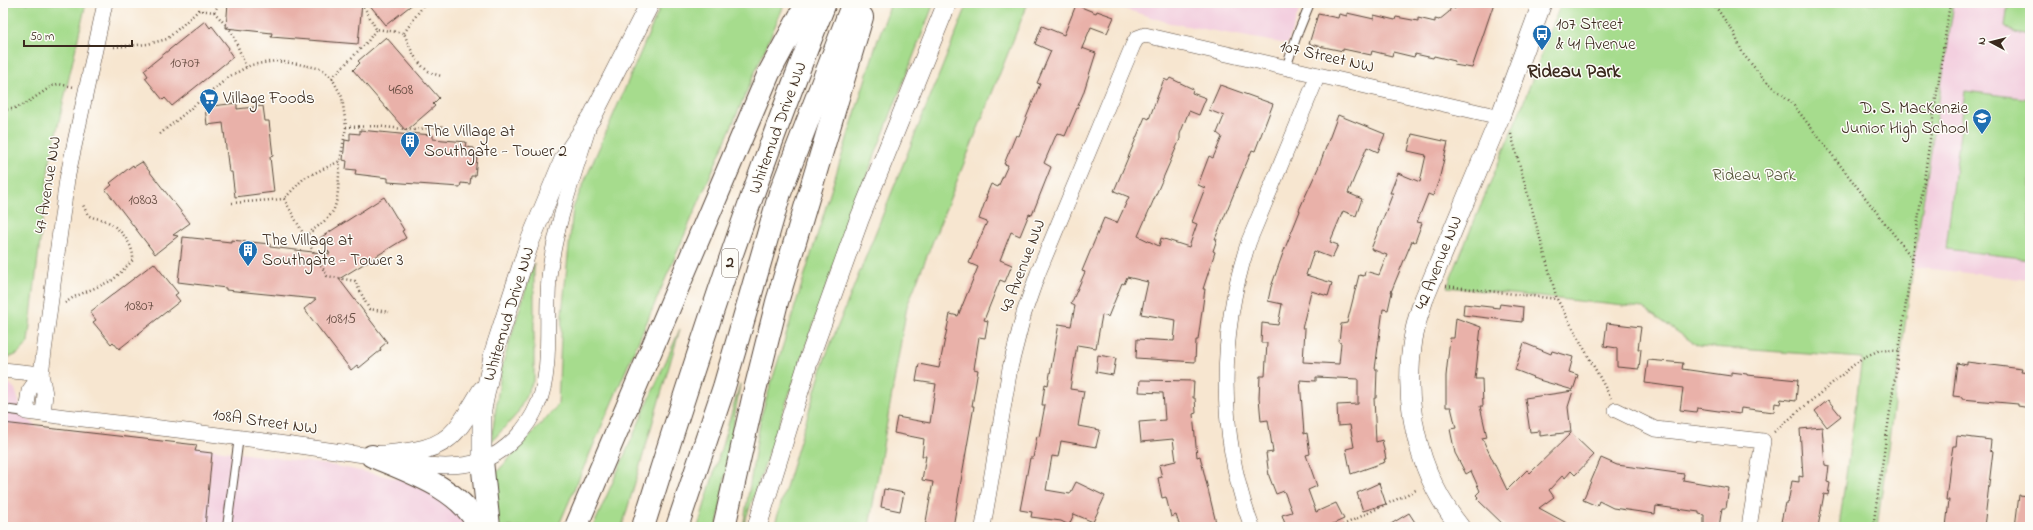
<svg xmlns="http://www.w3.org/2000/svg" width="2033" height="530" viewBox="0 0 2033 530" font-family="'Indie Flower',sans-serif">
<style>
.built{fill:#f3cfdf}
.green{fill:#a6dc8d;stroke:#708356}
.building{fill:#e9b1a9}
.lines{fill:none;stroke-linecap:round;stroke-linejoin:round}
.service-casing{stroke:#574639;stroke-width:10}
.minor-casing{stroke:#574639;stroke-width:16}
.tertiary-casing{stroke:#574639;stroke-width:20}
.secondary-casing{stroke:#574639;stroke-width:24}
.motorway-casing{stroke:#574639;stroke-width:24}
.path{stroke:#574639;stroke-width:2.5;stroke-dasharray:1 3;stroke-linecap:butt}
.service{stroke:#fff;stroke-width:8}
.minor{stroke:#fff;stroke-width:15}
.tertiary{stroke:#fff;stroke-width:19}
.secondary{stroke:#fff;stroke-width:22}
.motorway{stroke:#fff;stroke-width:22}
.labels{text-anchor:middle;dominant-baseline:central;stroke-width:3;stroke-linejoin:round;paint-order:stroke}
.number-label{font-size:15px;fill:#664c41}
.shield{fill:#fdfcf7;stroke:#75695f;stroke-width:1}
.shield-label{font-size:16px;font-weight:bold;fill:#3b2a1e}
.poi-label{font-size:17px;fill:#3b2a1e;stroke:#fdfcf7;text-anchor:start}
.street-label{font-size:17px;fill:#3b2a1e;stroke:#fdfcf7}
.park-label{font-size:17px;fill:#56563a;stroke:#fdfcf7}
.quarter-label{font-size:19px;font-weight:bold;fill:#3b2a1e;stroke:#fdfcf7}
</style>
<rect width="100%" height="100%" fill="#fdfcf7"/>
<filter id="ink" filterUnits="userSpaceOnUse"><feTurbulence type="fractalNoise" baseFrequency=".025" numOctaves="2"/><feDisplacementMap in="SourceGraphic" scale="8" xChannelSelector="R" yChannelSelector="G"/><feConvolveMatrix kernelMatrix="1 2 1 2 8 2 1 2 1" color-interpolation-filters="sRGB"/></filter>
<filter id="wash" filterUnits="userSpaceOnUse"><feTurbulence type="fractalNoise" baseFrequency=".012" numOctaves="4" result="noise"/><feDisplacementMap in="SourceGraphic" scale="16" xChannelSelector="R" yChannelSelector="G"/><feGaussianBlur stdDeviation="0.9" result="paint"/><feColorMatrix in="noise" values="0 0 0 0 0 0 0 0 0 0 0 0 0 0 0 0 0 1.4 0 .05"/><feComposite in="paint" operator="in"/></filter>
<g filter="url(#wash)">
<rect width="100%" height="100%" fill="#f7e6d0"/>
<!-- built -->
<g class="built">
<polygon points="1105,3 1302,3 1287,44 1170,23"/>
<polygon points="1954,3 2030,3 2030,280 1914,267"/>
<polygon points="3,383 10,384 15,389 23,415 36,426 336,466 404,480 442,498 470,527 3,527"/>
</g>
<!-- green -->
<g class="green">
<path d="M 3,3 L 86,3 L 49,165 L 28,342 C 22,352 16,357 4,358 Z"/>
<polygon points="662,3 785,3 558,527 499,527 495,474 558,405 562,314 573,208"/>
<polygon points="891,3 934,3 849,222 743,527 761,416 878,39"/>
<polygon points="968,3 1028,3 907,306 869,527 774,527 825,358"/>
<polygon points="1561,3 1954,3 1913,267 1877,527 1839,527 1862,358 1698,346 1643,308 1447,287 1522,106"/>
<polygon points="2008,3 2030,3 2030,36 2015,33 2005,26"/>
<polygon points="1965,91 2030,99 2030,259 1946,249"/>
<polygon points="534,263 534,379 517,414 491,442 502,366"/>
<polygon points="680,329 622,527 593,527"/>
<polygon points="740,384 717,527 698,527"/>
</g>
<g id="blocks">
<!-- building -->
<g class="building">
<polygon points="228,3 362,3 358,44 271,37 272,33 226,28"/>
<polygon points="368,3 414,3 386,25"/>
<polygon points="1457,3 1494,3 1472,68 1454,65 1455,61 1434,56 1433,58 1415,54 1414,57 1393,52 1392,56 1372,51 1371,55 1343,49 1343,51 1309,44 1318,14 1338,18 1339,14 1347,16 1347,13 1374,19 1374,15 1395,20 1396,17 1418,21 1418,18 1435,22 1435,19 1439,20 1449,12 1451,7 1455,9"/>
<polygon points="1076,5 1096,13 1097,11 1114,17 1107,33 1091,27 1082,48 1096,53 1083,94 1065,136 1057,133 1044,163 1051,167 1032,215 1029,214 1020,236 1011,232 1000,260 1012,265 1005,282 1000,280 984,320 988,321 985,338 979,337 974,369 978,370 972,406 974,406 953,527 925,527 933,482 922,480 926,456 922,456 924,439 894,433 897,417 930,423 936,384 916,381 919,364 939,368 950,314 958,316 978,267 969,263 987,222 979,219 987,196 986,196 991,184 998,187 1008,165 1004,164 1016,135 1019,136 1026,118 1040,84 1037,83 1051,51 1035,44 1042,26 1064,35"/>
<polygon points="205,21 210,28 212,26 229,48 228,50 233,57 172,106 165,98 163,100 145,78 148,76 144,70"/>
<polygon points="386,37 439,98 433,104 435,106 406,131 353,70 360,63 358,61"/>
<polygon points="1170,78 1193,89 1192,93 1206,98 1199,115 1189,111 1180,134 1180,139 1138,236 1159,246 1161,238 1189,247 1197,224 1192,222 1205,188 1198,185 1209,156 1213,158 1222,137 1217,133 1224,116 1209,110 1220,85 1273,104 1255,151 1252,150 1215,239 1217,239 1213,251 1215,252 1203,289 1205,289 1198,340 1196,340 1195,362 1136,358 1137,339 1174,341 1176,320 1141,314 1148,282 1127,277 1124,284 1122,283 1108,317 1102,315 1096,348 1077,345 1070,389 1084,391 1078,426 1100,430 1096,447 1061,441 1058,457 1052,456 1046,490 1070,494 1076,482 1105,496 1093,522 1074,514 1069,525 1061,521 1031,517 1032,512 1020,510 1030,458 1033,458 1037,436 1039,437 1045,405 1042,405 1045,384 1048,385 1059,324 1071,326 1075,306 1071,304 1085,272 1082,271 1104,218 1117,223 1129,197 1114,191 1145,117 1149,119 1164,79 1168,81"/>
<polygon points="237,103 237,109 263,106 265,121 269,121 273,156 270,157 274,192 235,197 232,172 229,172 223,123 207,125 205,107"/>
<polygon points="1338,115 1385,134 1378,152 1367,147 1348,193 1362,199 1356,216 1343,211 1330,242 1338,245 1332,258 1314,251 1306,275 1332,283 1328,296 1311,291 1302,329 1305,329 1303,362 1339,364 1341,343 1339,342 1341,324 1347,323 1359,275 1364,276 1365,271 1379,275 1387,255 1371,249 1393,193 1390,193 1398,173 1420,182 1426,155 1408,151 1412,134 1448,142 1439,180 1433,196 1428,194 1417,222 1422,223 1415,242 1412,241 1391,292 1392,292 1388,310 1383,309 1375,369 1377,369 1376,398 1374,398 1376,442 1382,440 1386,459 1384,459 1385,462 1351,474 1346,449 1354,447 1350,425 1338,426 1337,405 1358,404 1358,379 1316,377 1316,381 1300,380 1304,434 1307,433 1310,454 1306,455 1317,486 1308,490 1316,512 1336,503 1344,519 1326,527 1286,527 1282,515 1292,512 1284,491 1276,494 1269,476 1266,453 1273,452 1268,420 1261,421 1259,398 1260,376 1265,376 1267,343 1261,343 1262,323 1278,325 1282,304 1268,301 1271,287 1283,253 1300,211 1299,210 1319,166"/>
<polygon points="360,130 410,135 407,133 433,135 433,139 466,142 465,147 474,148 474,156 477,157 475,176 471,176 470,184 461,183 460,187 388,182 388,178 355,174 356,170 346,169 347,161 343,160 345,140 350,141 350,133 360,134"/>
<polygon points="142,162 190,223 173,235 178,236 155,254 106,190 112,185 110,183 133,165 134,167"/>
<polygon points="384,197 404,230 402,231 406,238 339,279 387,342 380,348 381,350 359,368 357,365 351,370 304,309 316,299 226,290 226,288 178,282 183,237 231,242 231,240 270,244 270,247 330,254 320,238"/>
<polygon points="154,263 178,293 175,295 180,301 119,349 113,342 111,344 93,322 96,320 90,312"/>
<polygon points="1464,304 1499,308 1500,304 1523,307 1522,322 1463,315"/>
<polygon points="1456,318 1481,327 1475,379 1482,379 1483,406 1480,406 1487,437 1482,438 1507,490 1527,470 1530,473 1571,433 1594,455 1575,475 1571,471 1565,478 1563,475 1549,490 1554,497 1539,508 1574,527 1506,527 1478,500 1479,498 1476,495 1480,491 1471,471 1466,474 1455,453 1450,429 1456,428 1451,407 1446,407 1446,376 1450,338 1454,338"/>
<polygon points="1607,323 1641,327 1638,349 1641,349 1639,369 1617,367 1617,348 1604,346"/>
<polygon points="1524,343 1551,354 1552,351 1573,357 1569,372 1578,375 1573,390 1532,378 1533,377 1515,370"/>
<polygon points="1098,355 1116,358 1113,375 1096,372"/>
<polygon points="1648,360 1683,363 1682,369 1731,376 1731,372 1747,374 1747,375 1798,380 1796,401 1781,399 1780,404 1775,403 1774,412 1741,408 1740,414 1697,408 1696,412 1680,410 1683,388 1645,383"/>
<polygon points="1967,362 2022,369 2021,372 2030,373 2030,408 2018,406 2018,404 1962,399 1962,397 1953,396 1957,363 1967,365"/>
<polygon points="1140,380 1194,381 1193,398 1195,398 1196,413 1193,414 1197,457 1200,456 1217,527 1180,527 1176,515 1171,517 1166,497 1162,498 1158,478 1162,477 1159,465 1176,461 1173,439 1141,442 1139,422 1165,420 1163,393 1139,392"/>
<polygon points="1573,391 1568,407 1571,432 1540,436 1540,431 1530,432 1525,398"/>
<polygon points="1828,400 1841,416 1827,427 1815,411"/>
<polygon points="3,423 197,445 195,451 212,453 205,527 3,527"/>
<polygon points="1822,427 1825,465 1829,466 1827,482 1830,483 1828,495 1824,494 1818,527 1790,527 1791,523 1781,522 1785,503 1788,503 1792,481 1799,482 1799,476 1803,477 1800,429"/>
<polygon points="1957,436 1991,440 1990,450 1993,451 1984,527 1946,527 1949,500 1946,500 1950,465 1953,446 1956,446"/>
<polygon points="1601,458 1617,465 1684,474 1683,480 1729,488 1726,508 1722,508 1719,527 1704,527 1704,515 1699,514 1699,512 1656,506 1655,514 1613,508 1599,501 1597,506 1583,500"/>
<polygon points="1379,483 1386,504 1363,511 1357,493"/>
<polygon points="884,489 904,493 900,511 881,507"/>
<polygon points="2019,495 2030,496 2030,527 2015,527"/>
<polygon points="1409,513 1418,527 1386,527"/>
</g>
</g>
</g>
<g filter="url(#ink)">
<use href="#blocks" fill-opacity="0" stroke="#574639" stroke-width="1"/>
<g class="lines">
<defs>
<g id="service">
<polyline points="1286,68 1297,35 1310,3"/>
<polyline points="3,409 26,412"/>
<polyline points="227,527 239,437"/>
</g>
<g id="minor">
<polyline points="3,370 41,374"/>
<path d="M 41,374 L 29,391 L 26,412 C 105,422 185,430 264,441 C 300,446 335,451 371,456 C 406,462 446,472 481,461 C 507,452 528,428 538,404 C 554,368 544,309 550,269 C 557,221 574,175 588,129"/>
<polyline points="1616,410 1655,429 1763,441 1749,527"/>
<polyline points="43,414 45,394 41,374 67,179 105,3"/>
<polyline points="983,527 1010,368 1024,313 1038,273 1133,45 1137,38 1145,35 1500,117"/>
<path d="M 1252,527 C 1218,437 1218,333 1249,241 L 1318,75"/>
</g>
<g id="tertiary">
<path d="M 372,456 C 402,453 437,454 457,429 C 467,417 474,403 482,390"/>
<polyline points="482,461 482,409 494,352 530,241 564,159 592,117 650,3"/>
<polyline points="757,527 810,356 859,220 947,3"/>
<path d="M 1460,527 C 1410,464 1396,374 1424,299 L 1500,117 L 1542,3"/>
</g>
<g id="secondary">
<path d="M 372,456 C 411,473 458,487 480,527"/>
<polyline points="482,461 489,527"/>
</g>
<g id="motorway">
<polyline points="576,527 769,73 807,3"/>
<path d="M 643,527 C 698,351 756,174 825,3"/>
<polyline points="677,527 724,387 780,193 853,3"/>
<polyline points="724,527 754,394 777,302 862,17"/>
</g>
</defs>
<!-- service casing -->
<use href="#service" class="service-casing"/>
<!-- minor casing -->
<use href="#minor" class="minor-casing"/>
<!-- tertiary casing -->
<use href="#tertiary" class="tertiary-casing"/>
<!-- secondary casing -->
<use href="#secondary" class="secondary-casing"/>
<!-- motorway casing -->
<use href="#motorway" class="motorway-casing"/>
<!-- path -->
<g class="path">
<polyline points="362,3 376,29"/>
<polyline points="1713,3 1734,33 1743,54 1764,79 1792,103 1912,258"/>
<polyline points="214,12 220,3"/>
<polyline points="404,33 425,3"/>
<polyline points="114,47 148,44 167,39 199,10 214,12 232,32 246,67"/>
<path d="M 332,78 L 368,41 L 376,29 L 404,33 C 412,53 419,72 442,76"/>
<polyline points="3,110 12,109 25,104 52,86 58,84 74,87"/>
<polyline points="346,127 375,126 413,130 444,126"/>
<polyline points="160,134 230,76 251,65 276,61 298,64 322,69 332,78 342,97 346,127 340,161 304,178 284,199"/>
<polyline points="1511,134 1557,299"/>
<polyline points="232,203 284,199 327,276 355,281 369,309 389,312"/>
<path d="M 305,236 C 314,229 327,221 333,211 C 340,197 338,175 340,161"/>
<polyline points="1446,286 1557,299 1611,398"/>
<path d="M 65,303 L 74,297 L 113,280 L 133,260 C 134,244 120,228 106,221 C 100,218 94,219 88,215 L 82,203"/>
<polyline points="1774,432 1862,358 1880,350 1899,351"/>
<polyline points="1339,527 1418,489"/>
<polyline points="1873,527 1950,3"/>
</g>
<!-- service -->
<use href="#service" class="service"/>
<!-- minor -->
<use href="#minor" class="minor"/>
<!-- tertiary -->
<use href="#tertiary" class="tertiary"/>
<!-- secondary -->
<use href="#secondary" class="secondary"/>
<!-- motorway -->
<use href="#motorway" class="motorway"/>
</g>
</g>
<!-- icons -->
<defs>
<symbol id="bus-pin" viewBox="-11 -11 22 30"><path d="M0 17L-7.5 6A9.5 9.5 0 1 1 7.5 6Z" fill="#1f6fb2" stroke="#fdfcf7"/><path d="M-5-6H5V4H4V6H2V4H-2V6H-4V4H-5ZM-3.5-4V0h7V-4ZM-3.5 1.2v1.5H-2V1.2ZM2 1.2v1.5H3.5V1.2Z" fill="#fff"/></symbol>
<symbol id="supermarket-pin" viewBox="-11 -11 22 30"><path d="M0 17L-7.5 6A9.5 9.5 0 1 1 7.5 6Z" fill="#1f6fb2" stroke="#fdfcf7"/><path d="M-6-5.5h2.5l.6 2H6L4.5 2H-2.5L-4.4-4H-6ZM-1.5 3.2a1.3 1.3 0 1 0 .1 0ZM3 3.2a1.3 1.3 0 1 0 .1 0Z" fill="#fff"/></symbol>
<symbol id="school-pin" viewBox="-11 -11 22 30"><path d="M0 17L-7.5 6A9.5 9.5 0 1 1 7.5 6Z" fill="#1f6fb2" stroke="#fdfcf7"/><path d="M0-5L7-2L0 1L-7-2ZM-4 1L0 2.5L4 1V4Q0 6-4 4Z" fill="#fff"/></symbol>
<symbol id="building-pin" viewBox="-11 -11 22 30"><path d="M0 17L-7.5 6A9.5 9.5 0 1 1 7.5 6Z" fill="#1f6fb2" stroke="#fdfcf7"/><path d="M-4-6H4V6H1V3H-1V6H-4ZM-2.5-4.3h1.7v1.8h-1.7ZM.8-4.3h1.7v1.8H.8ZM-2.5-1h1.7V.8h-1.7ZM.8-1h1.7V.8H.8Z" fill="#fff"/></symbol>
</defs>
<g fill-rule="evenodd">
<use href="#bus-pin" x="1531" y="23" width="22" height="30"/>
<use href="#supermarket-pin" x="198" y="87" width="22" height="30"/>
<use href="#school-pin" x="1971" y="107" width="22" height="30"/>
<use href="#building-pin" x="399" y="130" width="22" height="30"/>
<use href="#building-pin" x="237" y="239" width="22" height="30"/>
</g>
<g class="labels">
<!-- number labels -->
<g class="number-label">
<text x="185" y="63">10707</text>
<text x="401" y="90">4608</text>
<text x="143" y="200">10803</text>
<text x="139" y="306">10807</text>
<text x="341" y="319">10815</text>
</g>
<!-- shield labels -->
<rect class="shield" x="722" y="249" width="16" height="28" rx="3"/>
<g class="shield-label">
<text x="730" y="263">2</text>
</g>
<!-- poi labels -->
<g class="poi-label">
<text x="1556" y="24">107 Street<tspan x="1556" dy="20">&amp; 41 Avenue</tspan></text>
<text x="223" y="98">Village Foods</text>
<text x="1968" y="108" text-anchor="end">D. S. MacKenzie<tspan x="1968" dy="20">Junior High School</tspan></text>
<text x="424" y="131">The Village at<tspan x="424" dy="20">Southgate - Tower 2</tspan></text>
<text x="262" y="240">The Village at<tspan x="262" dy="20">Southgate - Tower 3</tspan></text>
</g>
<!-- street labels -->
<g class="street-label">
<text transform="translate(1327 57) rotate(13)">107 Street NW</text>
<text transform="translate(778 128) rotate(-70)">Whitemud Drive NW</text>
<text transform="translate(48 185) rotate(-81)">47 Avenue NW</text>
<text transform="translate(1439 263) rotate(-68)">42 Avenue NW</text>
<text transform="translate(1023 266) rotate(-69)">43 Avenue NW</text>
<text transform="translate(509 314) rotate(-73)">Whitemud Drive NW</text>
<text transform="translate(265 422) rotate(8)">108A Street NW</text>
</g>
<!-- park labels -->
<g class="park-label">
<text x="1754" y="175">Rideau Park</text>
</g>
<!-- quarter labels -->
<g class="quarter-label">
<text x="1574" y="72">Rideau Park</text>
</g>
</g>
<!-- margin -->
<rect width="2033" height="530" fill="none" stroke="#fdfcf7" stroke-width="16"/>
<!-- north arrow -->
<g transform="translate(1991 42) rotate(277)" stroke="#fdfcf7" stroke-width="3" paint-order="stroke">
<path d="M0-3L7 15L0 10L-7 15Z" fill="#3b2a1e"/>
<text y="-6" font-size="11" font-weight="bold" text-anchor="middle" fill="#3b2a1e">N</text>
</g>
<!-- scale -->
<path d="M24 40v6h108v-6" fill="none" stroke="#3b2a1e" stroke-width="2"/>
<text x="30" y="40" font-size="12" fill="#3b2a1e" stroke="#fdfcf7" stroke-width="3" paint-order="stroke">50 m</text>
</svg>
